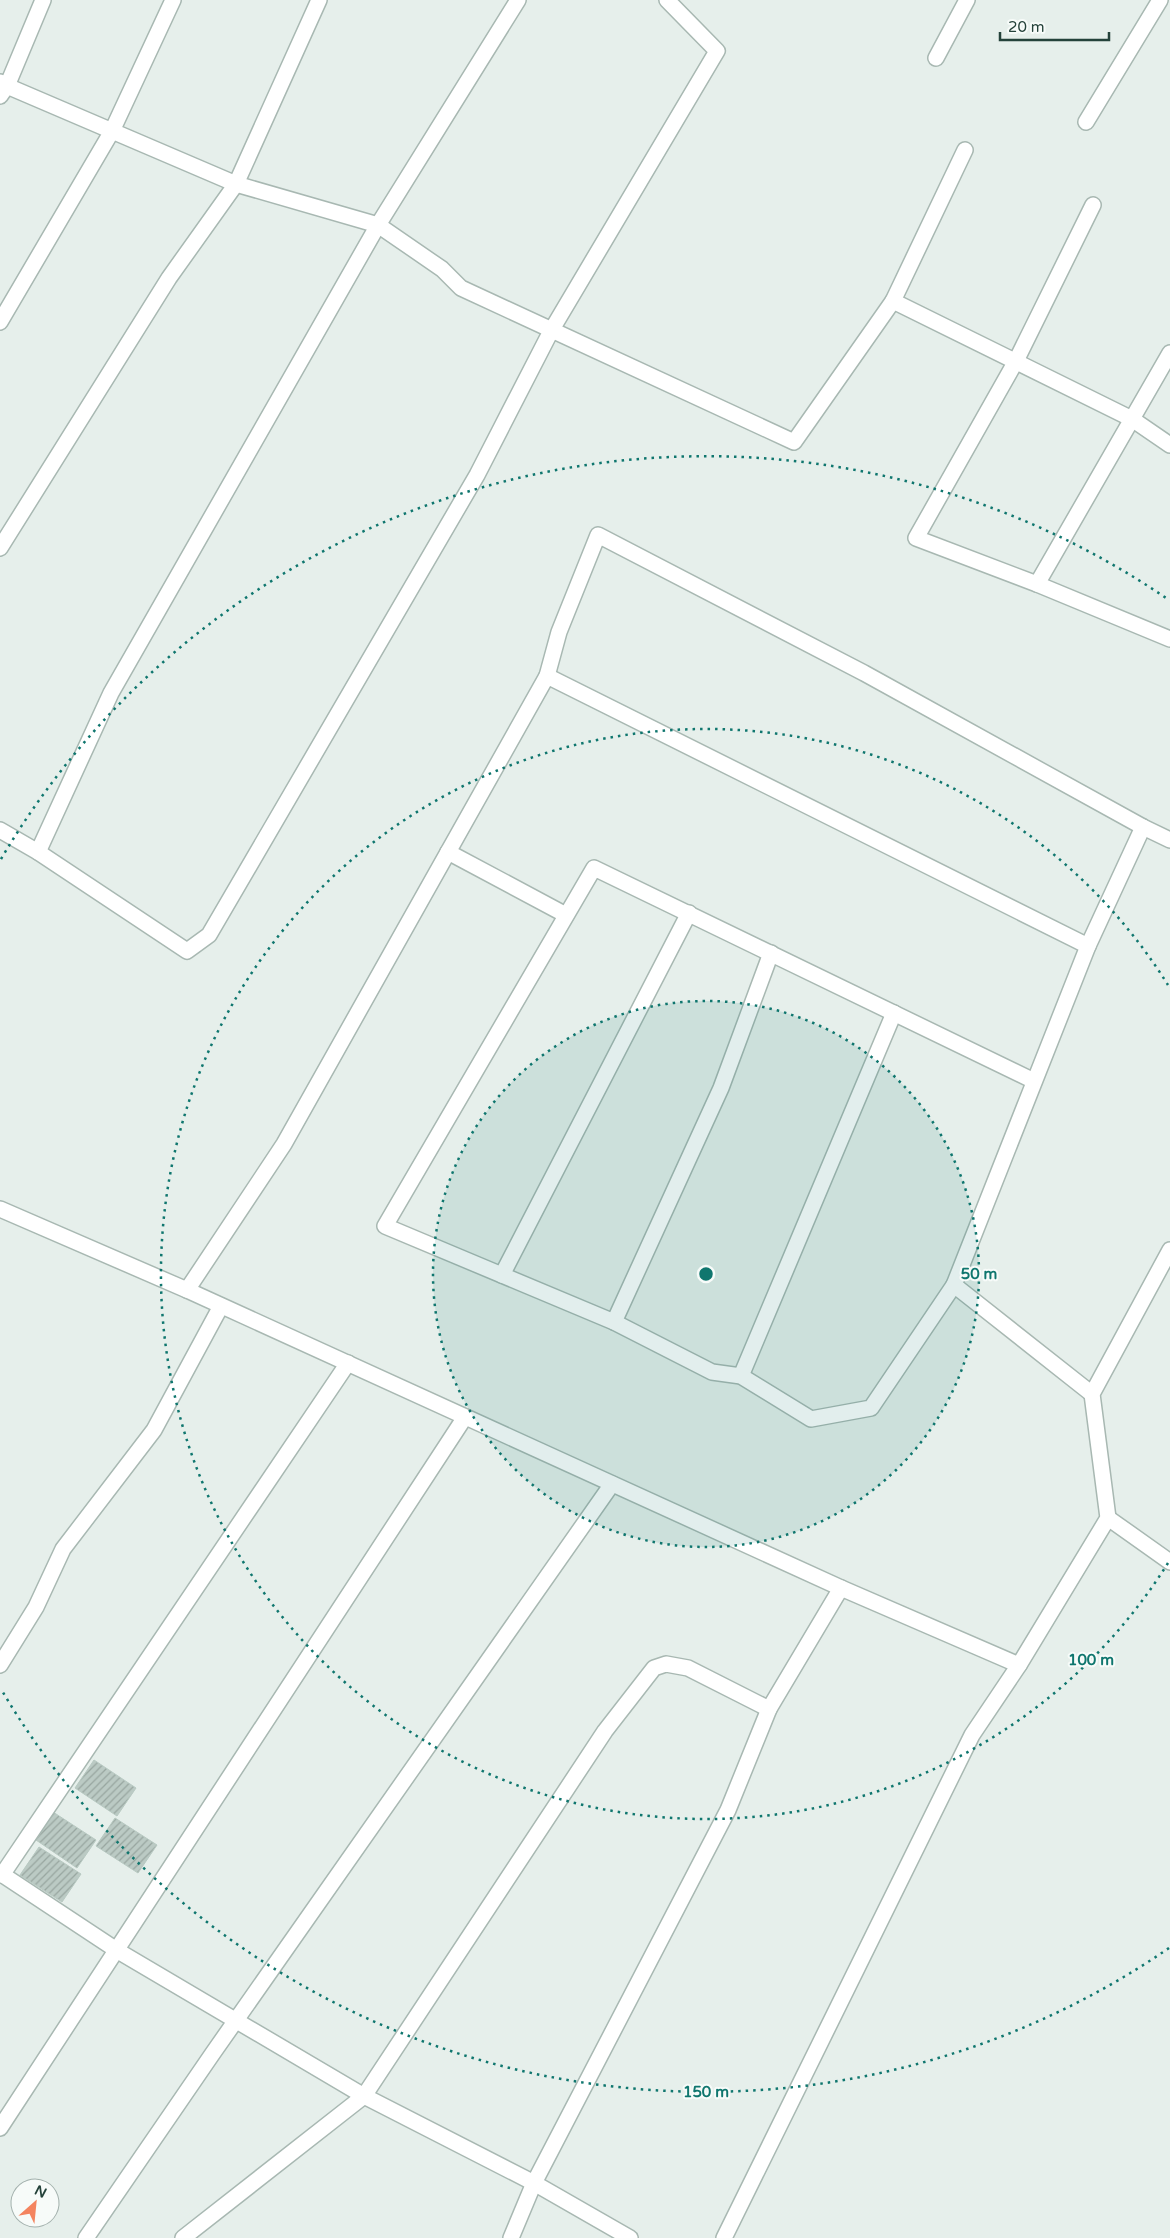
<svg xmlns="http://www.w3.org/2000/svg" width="1170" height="2238" viewBox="0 0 1170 2238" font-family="'Varela Round',sans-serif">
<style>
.building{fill:url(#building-hatch);stroke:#b8c9c2}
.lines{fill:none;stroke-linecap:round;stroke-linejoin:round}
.street-casing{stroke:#a8b8b2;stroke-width:18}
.street{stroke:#fff;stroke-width:15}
.ring{fill:none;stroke:#0f766e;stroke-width:2.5;stroke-dasharray:2.5 5}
.centre{fill:#0f766e;stroke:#f7fbf9;stroke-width:2.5}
.ring-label{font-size:15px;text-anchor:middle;font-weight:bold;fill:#0f766e;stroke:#f7fbf9;stroke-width:4;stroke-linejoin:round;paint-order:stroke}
</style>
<defs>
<pattern id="building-hatch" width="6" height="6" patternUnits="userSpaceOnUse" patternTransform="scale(1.25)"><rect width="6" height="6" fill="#bbcac4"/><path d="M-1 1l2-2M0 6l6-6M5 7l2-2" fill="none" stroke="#98a6a0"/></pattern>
</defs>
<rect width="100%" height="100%" fill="#e6efeb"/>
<!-- building -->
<g class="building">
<polygon points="94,1760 136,1788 117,1816 75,1788"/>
<polygon points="53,1812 96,1840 77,1868 36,1840"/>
<polygon points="115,1818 157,1845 138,1873 96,1846"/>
<polygon points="39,1847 81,1874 62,1902 20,1875"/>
</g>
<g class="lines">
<defs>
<g id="street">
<polyline points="936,58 967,0"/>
<polyline points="0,82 7,86 43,0"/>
<polyline points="0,96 7,86 236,184 378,225 442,269 461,288 794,442 893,301 1132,419 1170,445"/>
<polyline points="1086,122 1160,0"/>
<polyline points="1093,205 1016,361 916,538 1037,584 1170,353"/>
<polyline points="893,301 965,150"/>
<polyline points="0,322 112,131 173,0"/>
<polyline points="0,548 169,278 236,184 319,0"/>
<polyline points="1037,584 1170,639"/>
<polyline points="547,676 559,632 598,535 864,673 1143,827 1170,840"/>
<polyline points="0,830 38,852 111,693 378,225 518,0"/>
<polyline points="38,852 187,951 209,935 477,475 551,331 717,51 667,0"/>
<polyline points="448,852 566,915"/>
<polyline points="1088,946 1143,827"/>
<polyline points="0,1209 187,1290"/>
<polyline points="502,1275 689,913"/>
<polyline points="954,1285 871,1408 811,1419 741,1376 712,1372 614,1322 385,1226 594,868 1034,1081"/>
<polyline points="614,1322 721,1088 771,953"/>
<polyline points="741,1376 894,1013"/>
<polyline points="1108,1518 1170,1562"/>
<polyline points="0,1665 36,1607 63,1549 154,1430 221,1306"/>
<polyline points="1019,1665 841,1588 187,1290 284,1144 547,676 1088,946 954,1285 1092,1394"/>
<polyline points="0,1873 118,1951 364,2096 534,2183 630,2238"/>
<polyline points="2,1875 348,1363"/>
<polyline points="0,2128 465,1417"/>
<polyline points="86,2238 213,2053 612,1484"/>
<polyline points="183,2238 364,2096 605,1731 654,1668 666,1664 688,1668 769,1709"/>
<polyline points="511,2238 534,2183 728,1810 769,1709 841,1588"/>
<polyline points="724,2238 972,1735 1019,1665 1108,1518 1092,1394 1170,1250"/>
</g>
</defs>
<!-- street casing -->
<use href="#street" class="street-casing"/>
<!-- street -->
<use href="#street" class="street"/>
</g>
<!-- distance rings -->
<circle cx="706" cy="1274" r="273" fill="#0f766e" fill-opacity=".12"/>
<g class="ring">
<circle cx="706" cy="1274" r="273"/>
<path d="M1168 1563A545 545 0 1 1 1168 985"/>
<path d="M1169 1948A818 818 0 0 1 1 1689M1 859A818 818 0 0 1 1169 600"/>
</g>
<circle cx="706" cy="1274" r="8" class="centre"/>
<g class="ring-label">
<text x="979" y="1279">50 m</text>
<text x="1091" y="1665">100 m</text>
<text x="706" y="2097">150 m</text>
</g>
<!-- north arrow -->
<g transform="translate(35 2203) rotate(27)"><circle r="24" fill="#f7fbf9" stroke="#a3b1ad"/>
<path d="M0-4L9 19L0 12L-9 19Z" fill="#f4845f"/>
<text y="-8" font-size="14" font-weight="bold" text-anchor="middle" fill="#24423a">N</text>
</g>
<!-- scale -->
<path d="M1000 32v8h109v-8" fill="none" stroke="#24423a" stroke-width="2.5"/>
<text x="1008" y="32" font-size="15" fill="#24423a" stroke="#f7fbf9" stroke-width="4" paint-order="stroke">20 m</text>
</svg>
